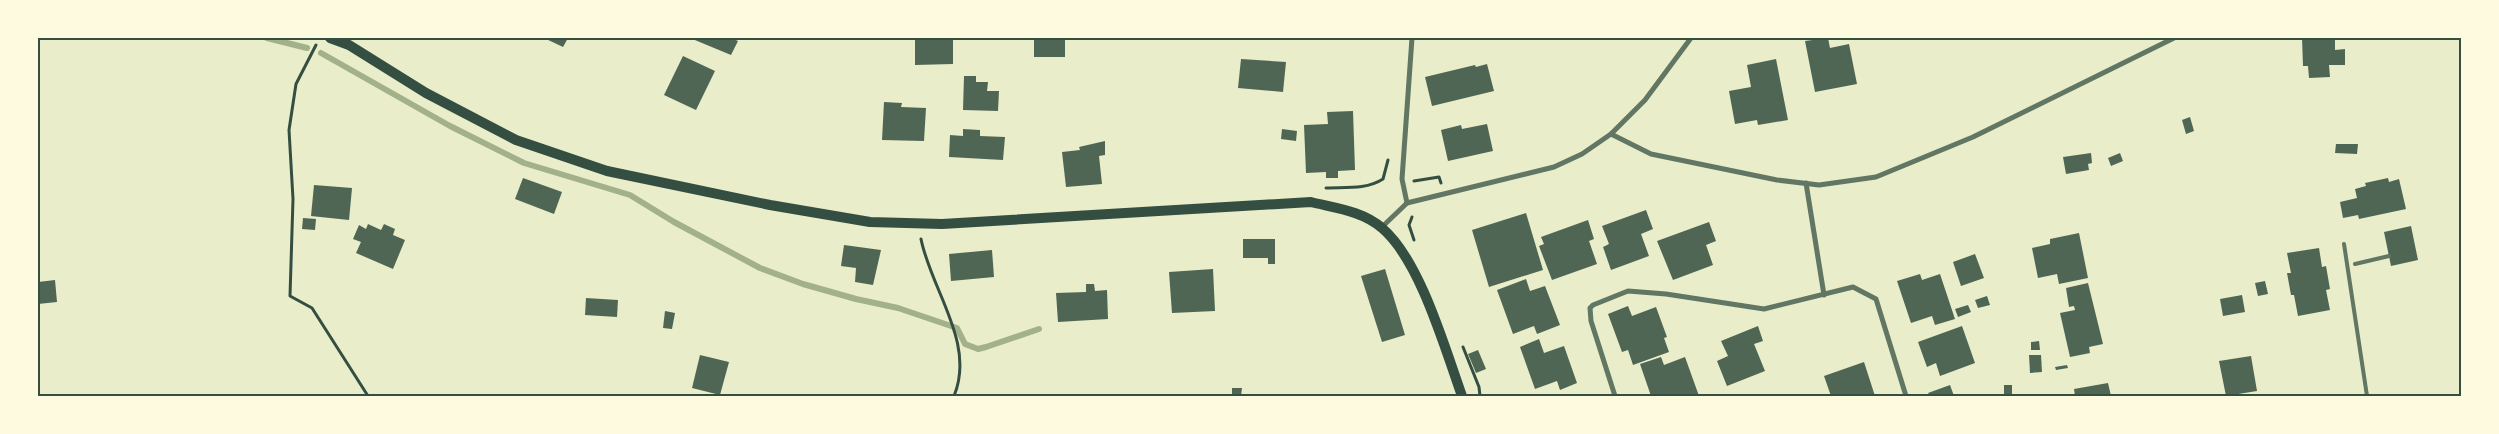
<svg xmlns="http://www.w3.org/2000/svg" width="2499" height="434" viewBox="0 0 2499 434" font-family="Poppins,sans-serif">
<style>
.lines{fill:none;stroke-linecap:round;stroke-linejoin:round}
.stream{stroke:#a3b18a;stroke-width:6}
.building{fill:#4f6655}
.path{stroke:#344e41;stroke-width:3}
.service{stroke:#617663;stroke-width:4}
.minor{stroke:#617663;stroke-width:5}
.secondary{stroke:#344e41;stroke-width:10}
.neatline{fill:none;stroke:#344e41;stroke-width:2}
</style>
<rect width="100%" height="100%" fill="#e9edc9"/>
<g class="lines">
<!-- stream -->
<g class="stream">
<polyline points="267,38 307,48"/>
<polyline points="321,53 450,126 524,163 630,195 674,222 760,268 803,284 856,299 898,308 957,328 965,344 978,349 986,347 1039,329"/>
</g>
</g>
<!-- building -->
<g class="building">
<polygon points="544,38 568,38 563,47"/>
<polygon points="690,38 731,38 738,41 731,55"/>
<polygon points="915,38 953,38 953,64 915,65"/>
<rect x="1034" y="38" width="31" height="19"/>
<polygon points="1828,38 1830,48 1849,44 1857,84 1815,92 1805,41"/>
<polygon points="2302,38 2335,38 2335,50 2345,49 2345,65 2329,65 2330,77 2309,78 2308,66 2303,66"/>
<polygon points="683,56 715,71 696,110 664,95"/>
<polygon points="1241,59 1286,62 1283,92 1238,88"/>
<polygon points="1776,59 1788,120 1758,125 1757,120 1735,124 1729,91 1751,87 1747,65"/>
<polygon points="1487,64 1494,91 1432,106 1425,77 1475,65 1476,67"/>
<polygon points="964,76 976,76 976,82 988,82 987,91 999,91 998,111 963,110"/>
<polygon points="884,102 902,103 901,107 926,108 924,141 882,140"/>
<polygon points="1353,111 1355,170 1338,171 1338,178 1326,178 1326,172 1306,173 1304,125 1328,124 1327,112"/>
<polygon points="2190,117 2194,131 2186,134 2182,120"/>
<polygon points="1487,124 1493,151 1448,161 1441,130 1461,125 1462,129"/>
<polygon points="963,129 980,130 980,136 1005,137 1003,160 949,157 950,135 963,136"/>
<polygon points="1282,129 1297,131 1296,141 1281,139"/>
<polygon points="1105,141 1105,155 1099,156 1102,184 1066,187 1062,152 1080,150 1079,147"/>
<polygon points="2336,144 2358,144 2357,154 2335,153"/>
<polygon points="2091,153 2092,163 2088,164 2089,170 2066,174 2063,157"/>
<polygon points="2120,153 2123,161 2111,166 2108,158"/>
<polygon points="523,178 562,192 554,214 515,199"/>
<polygon points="2388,178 2389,182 2399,179 2406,209 2359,219 2358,215 2343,218 2340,202 2357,198 2355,189 2366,186 2365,183"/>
<polygon points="314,185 352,188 349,220 311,216"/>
<polygon points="1646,210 1653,229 1641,234 1649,256 1611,270 1603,247 1609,244 1602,226"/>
<polygon points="1526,213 1543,270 1489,287 1472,230"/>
<polygon points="303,218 316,219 315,230 302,229"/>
<polygon points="1588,220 1594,239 1589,241 1597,264 1552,280 1539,246 1544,244 1541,237"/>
<polygon points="1709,222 1716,241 1706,245 1713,265 1673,280 1657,241"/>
<polygon points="368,224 381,230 384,224 395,229 393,235 405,240 393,269 356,253 361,242 353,239 359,225 366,229"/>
<polygon points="2411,226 2418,260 2391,266 2384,232"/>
<polygon points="2079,233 2088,278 2059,284 2057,274 2038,278 2032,248 2050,244 2050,239"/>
<polygon points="1243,239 1275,239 1275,264 1268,264 1268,258 1243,258"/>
<polygon points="844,245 881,250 873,285 855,282 856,268 841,266"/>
<polygon points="2319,248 2322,267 2326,266 2330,289 2326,290 2330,310 2298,316 2294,295 2291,295 2287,273 2291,273 2287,253"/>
<polygon points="992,250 994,277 951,281 949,254"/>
<polygon points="1975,254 1984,278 1961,286 1953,262"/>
<polygon points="1213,269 1215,311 1172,313 1169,272"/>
<polygon points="1385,269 1405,335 1382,342 1361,276"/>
<polygon points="1920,274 1922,280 1940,274 1955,319 1935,325 1932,316 1911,323 1897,281"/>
<polygon points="1526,279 1530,291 1545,286 1560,325 1537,334 1534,326 1513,334 1497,290"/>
<polygon points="55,280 57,302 38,304 38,282"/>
<polygon points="2265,281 2268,294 2258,296 2255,283"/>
<polygon points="2088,283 2103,344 2089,347 2090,353 2070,357 2060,313 2075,310 2074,306 2069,307 2066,288"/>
<polygon points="1086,284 1094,284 1095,291 1107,290 1108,319 1058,322 1056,293 1086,292"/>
<polygon points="2242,295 2245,312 2223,316 2220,299"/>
<polygon points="1987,296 1990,305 1978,308 1975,300"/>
<polygon points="586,298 618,300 617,317 585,315"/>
<polygon points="1968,305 1971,312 1958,317 1955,309"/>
<polygon points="1628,306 1632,316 1656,307 1667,337 1664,338 1669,352 1633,365 1628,350 1622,352 1608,314"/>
<polygon points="665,311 675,313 672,329 663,328"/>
<polygon points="1758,326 1763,341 1754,344 1765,371 1727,386 1717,361 1728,356 1721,341"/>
<polygon points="1962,326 1975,363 1940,376 1936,363 1927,367 1918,342"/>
<polygon points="1539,339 1544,353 1564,346 1577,383 1560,390 1557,381 1535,389 1520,347"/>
<polygon points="2039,341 2040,350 2031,350 2031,342"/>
<polygon points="1478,350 1486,369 1476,373 1468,354"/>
<polygon points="700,355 729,362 720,395 692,388"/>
<polygon points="2029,355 2041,355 2042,372 2030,373"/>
<polygon points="2251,356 2257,391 2226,396 2219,361"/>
<polygon points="1661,357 1664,365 1685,357 1699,396 1651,396 1640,364"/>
<polygon points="1864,362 1875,396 1831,396 1824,376"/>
<polygon points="2067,365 2068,368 2056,370 2055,367"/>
<polygon points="2108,383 2111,396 2075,396 2074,389"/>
<polygon points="1950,385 1954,396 1930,396 1928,393"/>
<polygon points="2004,385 2012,385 2012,394 2004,395"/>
<polygon points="1232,388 1242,388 1241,396 1232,396"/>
</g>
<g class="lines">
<!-- path -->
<g class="path">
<polyline points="316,45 296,84 289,130 293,199 290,296 312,308 368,396"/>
<polyline points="1414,181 1439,177 1441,183"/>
<path d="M 1326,188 C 1345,187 1366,190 1383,179 L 1388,160"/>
<polyline points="1412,217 1409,225 1414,240"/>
<path d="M 921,239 C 931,290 976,343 954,396"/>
<polyline points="1463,347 1479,387 1480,396"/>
</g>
<!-- service -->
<g class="service">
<polyline points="2344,244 2367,396"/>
<polyline points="2355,264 2389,256"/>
</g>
<!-- minor -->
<g class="minor">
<polyline points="1611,134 1651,154 1777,180 1819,185 1876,177 1973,137 2174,38"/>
<polyline points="1806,183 1824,295"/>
<polyline points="1407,203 1402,179 1412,38"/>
<polyline points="1382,227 1407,203 1554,167 1582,154 1611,134 1645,100 1691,38"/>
<polyline points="1615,396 1591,321 1590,308 1593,305 1628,291 1666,294 1764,309 1853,287 1876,299 1906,396"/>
</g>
<!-- secondary -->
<path class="secondary" d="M 330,38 L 349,45 L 426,93 L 516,140 L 607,171 L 770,205 L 870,222 L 942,224 L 1311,202 C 1335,208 1363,211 1382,228 C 1420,260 1445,349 1462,396"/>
</g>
<!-- border -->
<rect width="2499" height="434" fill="none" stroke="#fefae0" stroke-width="78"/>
<rect x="39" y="39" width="2421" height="356" class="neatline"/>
</svg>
